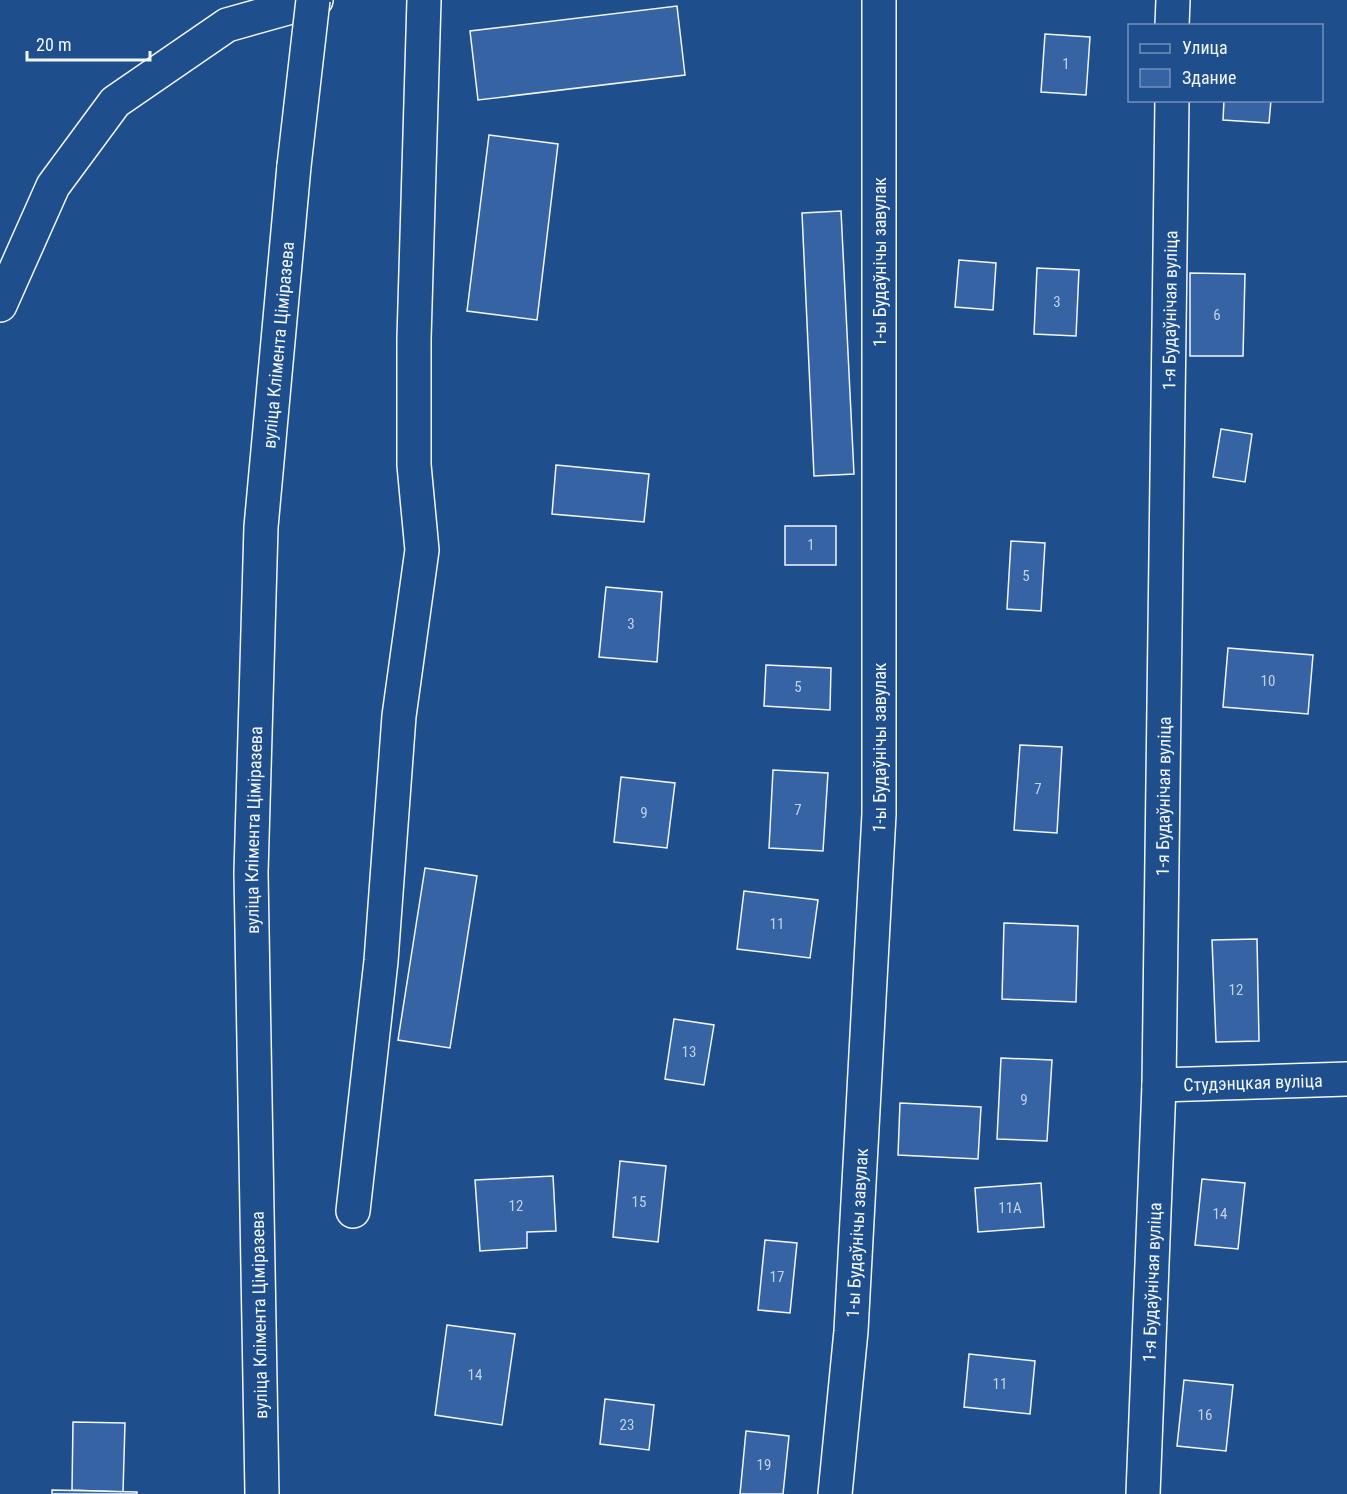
<svg xmlns="http://www.w3.org/2000/svg" width="1347" height="1494" viewBox="0 0 1347 1494" font-family="'Roboto Condensed',sans-serif">
<style>
.building{fill:#3563a3;stroke:#f2f6ff;stroke-width:1.5}
.lines{fill:none;stroke-linecap:round;stroke-linejoin:round}
.minor-casing{stroke:#f2f6ff;stroke-width:36}
.major-casing{stroke:#f2f6ff;stroke-width:36}
.minor{stroke:#1f4e8c;stroke-width:33}
.major{stroke:#1f4e8c;stroke-width:33}
.major-bridge-casing{stroke:#f2f6ff;stroke-width:36;stroke-linecap:butt}
.major-bridge{stroke:#1f4e8c;stroke-width:33}
.labels{text-anchor:middle;dominant-baseline:central;stroke-width:4.5;stroke-linejoin:round;paint-order:stroke}
.number-label{font-size:15px;fill:#c3d1e8}
.street-label{font-size:18px;fill:#f2f6ff;stroke:#1f4e8c}
</style>
<rect width="100%" height="100%" fill="#1f4e8c"/>
<!-- building -->
<g class="building">
<polygon points="677,6 685,75 478,100 470,31"/>
<polygon points="1045,34 1090,37 1086,95 1041,92"/>
<polygon points="1224,100 1271,100 1269,123 1223,120"/>
<polygon points="489,135 558,144 537,320 467,311"/>
<polygon points="841,211 854,474 814,476 802,213"/>
<polygon points="959,260 996,263 993,310 955,307"/>
<polygon points="1037,268 1079,270 1076,336 1034,334"/>
<polygon points="1190,273 1245,274 1243,356 1190,356"/>
<polygon points="1221,429 1252,434 1245,482 1213,477"/>
<polygon points="556,465 649,474 644,522 552,514"/>
<rect x="785" y="526" width="51" height="39"/>
<polygon points="1011,541 1045,543 1041,611 1007,609"/>
<polygon points="606,587 662,592 657,662 599,657"/>
<polygon points="1228,648 1313,655 1308,714 1223,707"/>
<polygon points="766,665 831,668 830,710 764,706"/>
<polygon points="1020,745 1062,747 1057,833 1014,830"/>
<polygon points="773,770 828,773 823,851 769,848"/>
<polygon points="621,777 675,783 667,848 614,842"/>
<polygon points="425,868 477,876 450,1048 398,1040"/>
<polygon points="744,891 818,900 810,958 737,949"/>
<polygon points="1004,923 1078,926 1076,1002 1002,999"/>
<polygon points="1257,939 1259,1041 1216,1042 1212,940"/>
<polygon points="674,1019 714,1025 704,1085 665,1079"/>
<polygon points="1001,1058 1052,1060 1047,1141 997,1139"/>
<polygon points="900,1103 981,1107 978,1159 898,1155"/>
<polygon points="620,1161 666,1166 658,1242 613,1237"/>
<polygon points="553,1176 556,1231 527,1232 527,1248 480,1251 475,1180"/>
<polygon points="1202,1179 1245,1183 1238,1249 1195,1245"/>
<polygon points="1041,1183 1044,1227 978,1232 975,1188"/>
<polygon points="765,1240 797,1243 790,1313 758,1310"/>
<polygon points="447,1325 515,1334 502,1425 435,1415"/>
<polygon points="969,1354 1035,1361 1030,1414 964,1407"/>
<polygon points="1184,1380 1233,1385 1226,1451 1177,1446"/>
<polygon points="605,1399 654,1405 649,1450 600,1444"/>
<polygon points="73,1422 125,1423 123,1492 72,1490"/>
<polygon points="746,1431 789,1436 783,1494 740,1494"/>
<polygon points="52,1490 137,1492 137,1494 52,1494"/>
</g>
<g class="lines">
<defs>
<g id="minor">
<polyline points="1172,26 1173,0"/>
<polyline points="0,305 53,186 115,102 227,25 316,0"/>
<path id="s1" d="M 1159,1085 L 1347,1079"/>
<polyline points="353,1211 381,961 399,716 422,550 414,465 414,339 424,0"/>
<path id="s2" d="M 835,1494 L 851,1331 L 879,814 L 879,0"/>
<path id="s3" d="M 1143,1494 L 1159,1085 L 1172,100"/>
</g>
<g id="major">
<path id="s4" d="M 262,1494 L 251,873 L 261,527 L 294,166"/>
</g>
</defs>
<!-- minor casing -->
<use href="#minor" class="minor-casing"/>
<!-- major casing -->
<use href="#major" class="major-casing"/>
<!-- minor -->
<use href="#minor" class="minor"/>
<!-- major -->
<use href="#major" class="major"/>
<defs>
<polyline id="major-bridge" points="294,166 313,0"/>
</defs>
<!-- major-bridge casing -->
<use href="#major-bridge" class="major-bridge-casing"/>
<!-- major-bridge -->
<use href="#major-bridge" class="major-bridge"/>
</g>
<g class="labels">
<!-- number labels -->
<g class="number-label">
<text x="1066" y="64">1</text>
<text x="1057" y="302">3</text>
<text x="1217" y="315">6</text>
<text x="811" y="545">1</text>
<text x="1026" y="576">5</text>
<text x="631" y="624">3</text>
<text x="1268" y="681">10</text>
<text x="798" y="687">5</text>
<text x="1038" y="789">7</text>
<text x="798" y="810">7</text>
<text x="644" y="813">9</text>
<text x="777" y="924">11</text>
<text x="1236" y="990">12</text>
<text x="689" y="1052">13</text>
<text x="1024" y="1100">9</text>
<text x="639" y="1202">15</text>
<text x="516" y="1206">12</text>
<text x="1010" y="1208">11А</text>
<text x="1220" y="1214">14</text>
<text x="777" y="1277">17</text>
<text x="475" y="1375">14</text>
<text x="1000" y="1384">11</text>
<text x="1205" y="1415">16</text>
<text x="627" y="1425">23</text>
<text x="764" y="1465">19</text>
</g>
<!-- street labels -->
<g class="street-label">
<text transform="translate(879 262) rotate(-90)">1-ы Будаўнічы завулак</text>
<text stroke="none"><textPath href="#s3" startOffset="1184">1-я Будаўнічая вуліца</textPath></text>
<text stroke="none"><textPath href="#s4" startOffset="1150">вуліца Клімента Ціміразева</textPath></text>
<text stroke="none"><textPath href="#s2" startOffset="748">1-ы Будаўнічы завулак</textPath></text>
<text stroke="none"><textPath href="#s3" startOffset="698">1-я Будаўнічая вуліца</textPath></text>
<text stroke="none"><textPath href="#s4" startOffset="664">вуліца Клімента Ціміразева</textPath></text>
<text stroke="none"><textPath href="#s1" startOffset="94">Студэнцкая вуліца</textPath></text>
<text stroke="none"><textPath href="#s2" startOffset="262">1-ы Будаўнічы завулак</textPath></text>
<text stroke="none"><textPath href="#s3" startOffset="212">1-я Будаўнічая вуліца</textPath></text>
<text transform="translate(259 1315) rotate(-91)">вуліца Клімента Ціміразева</text>
</g>
</g>
<!-- legend -->
<rect x="1128" y="24" width="195" height="78" fill="#1f4e8c" stroke="#7391ba" stroke-width="1.5"/>
<rect x="1140" y="44" width="30" height="9" fill="#1f4e8c" stroke="#7391ba" stroke-width="1.5"/>
<text x="1182" y="54" font-size="18" fill="#f2f6ff">Улица</text>
<rect x="1140" y="69" width="30" height="18" fill="#3563a3" stroke="#7391ba" stroke-width="1.5"/>
<text x="1182" y="84" font-size="18" fill="#f2f6ff">Здание</text>
<!-- scale -->
<path d="M27 51v9h123v-9" fill="none" stroke="#f2f6ff" stroke-width="3"/>
<text x="36" y="51" font-size="18" fill="#f2f6ff" stroke="#1f4e8c" stroke-width="4.5" paint-order="stroke">20 m</text>
</svg>
